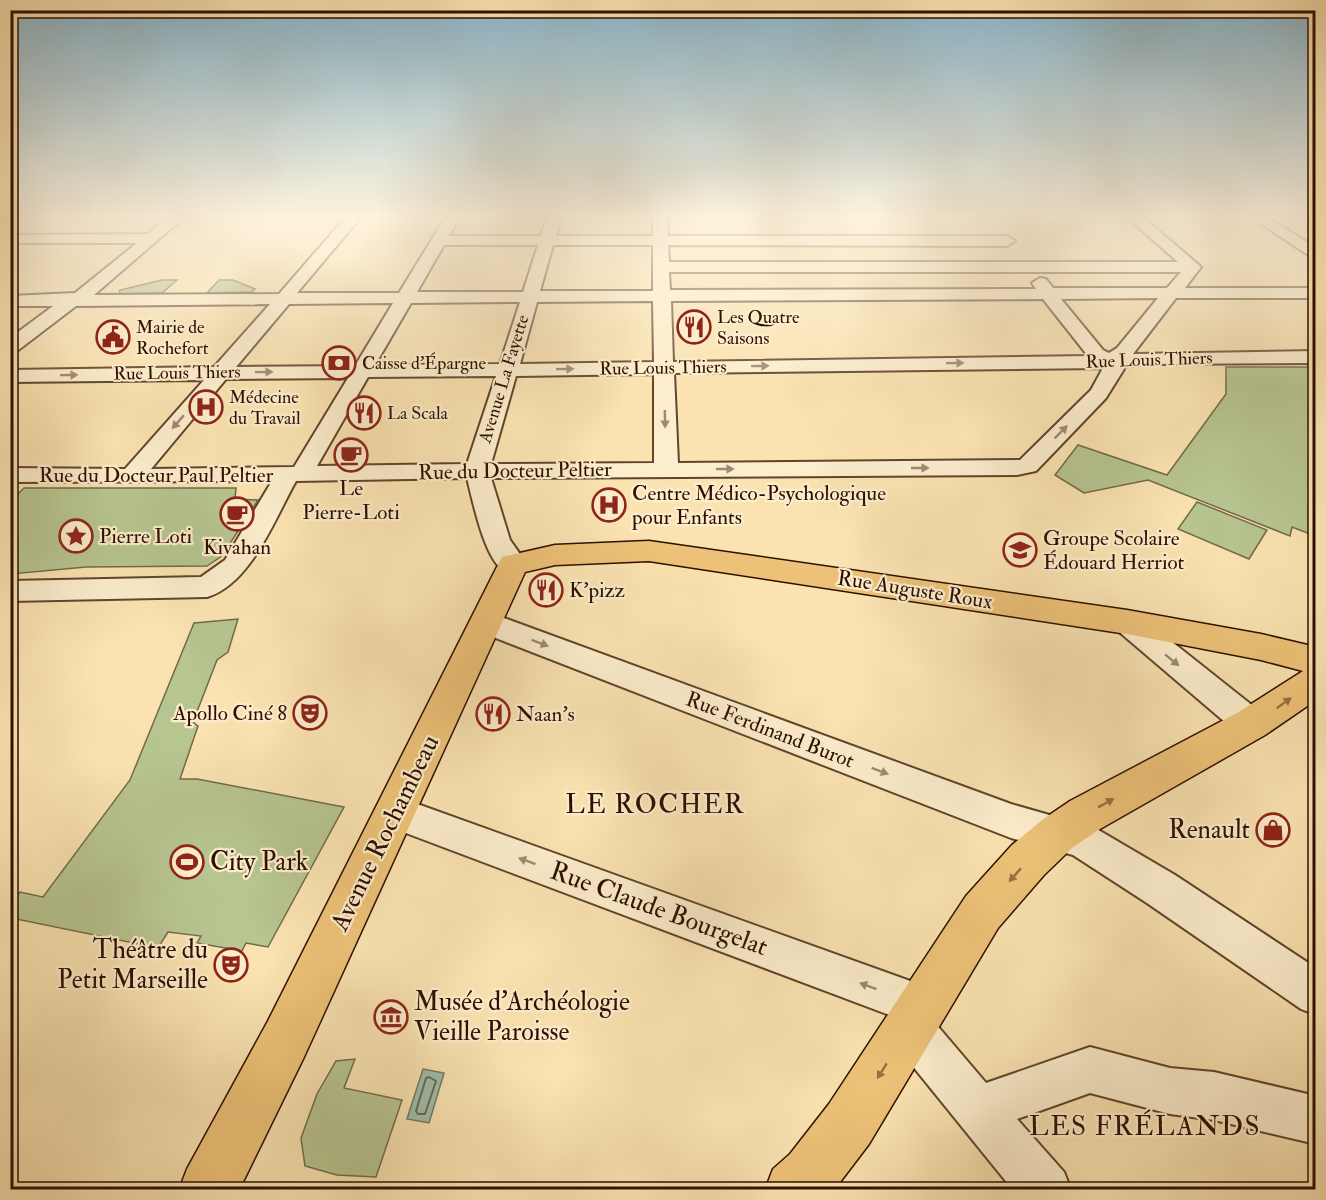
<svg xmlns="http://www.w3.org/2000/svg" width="1326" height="1200" viewBox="0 0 1326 1200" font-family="'IM FELL Double Pica',serif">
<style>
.green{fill:#b7c591;stroke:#726a48;stroke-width:1.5}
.water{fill:#9ebeaa;stroke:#717866;stroke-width:1.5}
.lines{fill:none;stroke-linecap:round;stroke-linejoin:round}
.shore{stroke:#665;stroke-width:2}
.minor-casing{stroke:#60442c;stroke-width:4}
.major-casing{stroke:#2d0f00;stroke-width:3}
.minor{fill:#fcedcc;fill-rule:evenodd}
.major{fill:#edc278;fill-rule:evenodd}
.oneway{fill:#9f8970}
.oneway2{fill:#977142}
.labels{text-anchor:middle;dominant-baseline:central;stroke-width:4.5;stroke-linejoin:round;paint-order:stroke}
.far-poi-label{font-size:18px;fill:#2d0f00;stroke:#fcedcc;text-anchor:start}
.far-street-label{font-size:18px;fill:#2d0f00;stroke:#fcedcc}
.street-label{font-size:21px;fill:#2d0f00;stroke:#fcedcc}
.poi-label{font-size:21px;fill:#2d0f00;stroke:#fcedcc;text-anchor:start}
.near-poi-label{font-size:26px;fill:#2d0f00;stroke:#fcedcc;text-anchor:end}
.near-street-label{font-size:26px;fill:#2d0f00;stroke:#fcedcc}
.near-neighbourhood-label{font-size:27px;letter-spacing:1.5px;fill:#2d0f00;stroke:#fcedcc}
</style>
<rect width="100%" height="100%" fill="#fae3b1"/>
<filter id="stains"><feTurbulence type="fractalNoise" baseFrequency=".00333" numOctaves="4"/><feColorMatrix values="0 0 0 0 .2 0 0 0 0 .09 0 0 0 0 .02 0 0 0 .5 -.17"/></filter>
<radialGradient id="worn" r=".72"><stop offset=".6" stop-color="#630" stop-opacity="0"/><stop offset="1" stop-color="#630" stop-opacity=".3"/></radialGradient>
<!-- green -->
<g class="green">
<polygon points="162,280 177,280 162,293 119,294 120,290"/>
<polygon points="219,280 233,280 255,289 251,292 207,293"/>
<polygon points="1226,367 1315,367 1315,536 1292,527 1290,536 1148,480 1084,493 1055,475 1078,445 1167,475 1226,394"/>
<polygon points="24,488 236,488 235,499 258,500 222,556 207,566 86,567 11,574 11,501"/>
<polygon points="1197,502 1267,530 1249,559 1178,529"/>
<polygon points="238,619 228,652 217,660 193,722 198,726 180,779 197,779 344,807 268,947 246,943 242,951 197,943 201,936 168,932 158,948 11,918 11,904 20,892 43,897 130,780 194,623"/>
<polygon points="355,1059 344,1088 402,1100 376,1177 337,1175 305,1166 301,1138 317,1094 336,1061"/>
</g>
<!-- water -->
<polygon class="water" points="423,1069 444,1073 429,1123 407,1119"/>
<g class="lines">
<!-- shore -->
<polygon class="shore" points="429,1077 436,1081 425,1114 418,1114 416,1111 426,1078"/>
<defs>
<g id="minor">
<path d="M 167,218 L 183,218 L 94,295 L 279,294 L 345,218 L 360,218 L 297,293 L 399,293 L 445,218 L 459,218 L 449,236 L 541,236 L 547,218 L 561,218 L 556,236 L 653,236 L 653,218 L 667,218 L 668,236 L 1007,236 L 1015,241 L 1007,246 L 668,245 L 669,262 L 1178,262 L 1128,218 L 1144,218 L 1201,267 L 1185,288 L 1316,288 L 1316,298 L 1176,298 L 1133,354 L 1316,351 L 1316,363 L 1148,364 L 1122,367 L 1124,369 L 1106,398 L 1036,471 L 1017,475 L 491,478 L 510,540 L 527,564 L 523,570 C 516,572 510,574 504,571 C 484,558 473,501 467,478 L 296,481 C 275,518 251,584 207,597 L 10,601 L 10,581 L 201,577 L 225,560 L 272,481 L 10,482 L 10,468 L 125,469 L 204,380 L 10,382 L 10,370 L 214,367 L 270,304 L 76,306 L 17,351 L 10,353 L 10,338 L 53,306 L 10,306 L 10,296 L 75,293 L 137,243 L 10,243 L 10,235 L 148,234 ZM 444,245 L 538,245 L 523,292 L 417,292 ZM 553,245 L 653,245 L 653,291 L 540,291 ZM 669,272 L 1181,272 L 1167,288 L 1053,288 L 1046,279 L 1040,278 L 1032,283 L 1036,289 L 670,290 ZM 1158,298 L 1117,348 L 1109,353 L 1103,350 L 1061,299 ZM 1043,299 L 1088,356 L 673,362 L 671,301 ZM 653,301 L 654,362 L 520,364 L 537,302 ZM 520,302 L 500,364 L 375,365 L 411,303 ZM 393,303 L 355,366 L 236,367 L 289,304 ZM 1103,368 L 1091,390 L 1020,460 L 678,463 L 674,373 ZM 654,374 L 654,463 L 491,464 L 516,376 ZM 496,376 L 467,464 L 317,466 L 368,377 ZM 348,378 L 294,467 L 151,469 L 226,379 Z"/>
<polygon points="1252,218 1269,218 1316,248 1316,260"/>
<polygon points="485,611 1011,804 1095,828 1175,875 1316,968 1316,1015 1301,1009 1147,903 1073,855 1011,838 475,630 470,622 475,614"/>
<polygon points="1127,611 1137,614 1263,714 1268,724 1263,734 1251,738 1239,734 1117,630 1112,622 1117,614"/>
<polygon points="395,796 938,991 945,1006 938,1021 935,1023 986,1083 1090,1047 1170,1068 1214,1072 1316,1096 1316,1144 1214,1120 1170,1114 1090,1093 1017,1119 1064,1172 1071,1190 1013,1190 894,1043 888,1027 892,1016 382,824 377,812 382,800"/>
</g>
<polygon id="major" points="649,541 1127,610 1261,634 1316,647 1316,700 1265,735 1100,829 1072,848 1044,875 998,928 869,1144 834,1190 765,1190 773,1169 790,1154 829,1104 966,896 1012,845 1042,820 1070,801 1237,713 1303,671 1261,660 1127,634 649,561 555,565 525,572 304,1057 239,1190 179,1190 187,1169 268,1021 502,557 555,545"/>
</defs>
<!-- minor casing -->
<use href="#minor" class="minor-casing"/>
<!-- major casing -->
<use href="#major" class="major-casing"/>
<!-- minor -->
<use href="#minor" class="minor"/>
<!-- major -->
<use href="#major" class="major"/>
</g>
<!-- one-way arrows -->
<defs><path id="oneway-solid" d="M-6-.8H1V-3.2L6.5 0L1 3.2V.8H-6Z" transform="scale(1.5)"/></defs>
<g class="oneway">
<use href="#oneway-solid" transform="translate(955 363) rotate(-1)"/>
<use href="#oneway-solid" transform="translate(760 366) rotate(-1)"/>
<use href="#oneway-solid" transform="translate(565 369) rotate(-1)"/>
<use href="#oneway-solid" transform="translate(264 372) rotate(-1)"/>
<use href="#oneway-solid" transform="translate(69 375) rotate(-1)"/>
<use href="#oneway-solid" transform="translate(665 419) rotate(89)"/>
<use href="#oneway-solid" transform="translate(178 422) rotate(131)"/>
<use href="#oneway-solid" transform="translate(1061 432) rotate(-45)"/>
<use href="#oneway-solid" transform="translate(920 468)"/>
<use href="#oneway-solid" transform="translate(725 469)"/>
<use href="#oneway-solid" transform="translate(540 643) rotate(21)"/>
<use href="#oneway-solid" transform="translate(1172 660) rotate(39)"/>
<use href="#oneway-solid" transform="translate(880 771) rotate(21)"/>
<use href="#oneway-solid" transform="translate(527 861) rotate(-160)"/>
<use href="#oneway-solid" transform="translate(868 986) rotate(-160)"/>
</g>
<g class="oneway2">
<use href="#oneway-solid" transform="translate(1284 703) rotate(-36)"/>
<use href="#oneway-solid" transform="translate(1106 803) rotate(-29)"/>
<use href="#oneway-solid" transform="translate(1015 875) rotate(132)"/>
<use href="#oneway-solid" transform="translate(882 1071) rotate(122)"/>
</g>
<!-- sky -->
<linearGradient id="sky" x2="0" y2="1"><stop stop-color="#8ab8cf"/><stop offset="0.56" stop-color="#fdf2dc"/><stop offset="1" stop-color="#fdf2dc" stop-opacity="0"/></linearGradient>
<rect width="1326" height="386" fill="url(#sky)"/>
<!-- icons -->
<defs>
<symbol id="restaurant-ring" viewBox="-11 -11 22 22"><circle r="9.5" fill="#fcedcc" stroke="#8f2418" stroke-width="1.5"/><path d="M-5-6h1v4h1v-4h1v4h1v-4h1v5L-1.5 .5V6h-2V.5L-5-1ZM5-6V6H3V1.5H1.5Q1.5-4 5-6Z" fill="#8f2418"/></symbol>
<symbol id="civic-ring" viewBox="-11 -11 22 22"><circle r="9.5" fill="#fcedcc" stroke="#8f2418" stroke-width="1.5"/><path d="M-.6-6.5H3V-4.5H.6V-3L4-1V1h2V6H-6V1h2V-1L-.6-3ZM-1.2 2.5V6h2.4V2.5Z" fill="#8f2418"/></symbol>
<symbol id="bank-ring" viewBox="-11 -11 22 22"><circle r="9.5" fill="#fcedcc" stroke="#8f2418" stroke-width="1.5"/><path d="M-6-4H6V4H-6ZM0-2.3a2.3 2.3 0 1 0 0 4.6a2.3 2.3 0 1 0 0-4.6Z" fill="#8f2418"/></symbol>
<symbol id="hospital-ring" viewBox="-11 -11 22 22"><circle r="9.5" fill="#fcedcc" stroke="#8f2418" stroke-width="1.5"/><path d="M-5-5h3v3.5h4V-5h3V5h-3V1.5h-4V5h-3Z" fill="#8f2418"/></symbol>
<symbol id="cafe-ring" viewBox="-11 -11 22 22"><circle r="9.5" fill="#fcedcc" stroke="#8f2418" stroke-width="1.5"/><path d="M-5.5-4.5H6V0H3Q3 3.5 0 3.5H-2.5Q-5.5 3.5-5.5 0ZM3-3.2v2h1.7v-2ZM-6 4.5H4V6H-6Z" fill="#8f2418"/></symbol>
<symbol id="sight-ring" viewBox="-11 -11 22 22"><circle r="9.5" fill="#fcedcc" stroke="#8f2418" stroke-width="1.5"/><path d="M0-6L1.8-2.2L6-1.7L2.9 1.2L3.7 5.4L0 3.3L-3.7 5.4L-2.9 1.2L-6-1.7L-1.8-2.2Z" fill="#8f2418"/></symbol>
<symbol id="school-ring" viewBox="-11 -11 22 22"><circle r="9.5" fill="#fcedcc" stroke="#8f2418" stroke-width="1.5"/><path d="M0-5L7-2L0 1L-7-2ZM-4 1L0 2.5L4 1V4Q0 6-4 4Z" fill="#8f2418"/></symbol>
<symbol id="theatre-ring" viewBox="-11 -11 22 22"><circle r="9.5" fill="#fcedcc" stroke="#8f2418" stroke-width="1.5"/><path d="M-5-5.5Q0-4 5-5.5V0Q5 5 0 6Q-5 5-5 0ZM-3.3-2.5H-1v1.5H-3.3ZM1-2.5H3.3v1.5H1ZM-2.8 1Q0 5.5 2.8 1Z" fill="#8f2418"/></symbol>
<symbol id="shop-ring" viewBox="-11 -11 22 22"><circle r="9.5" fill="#fcedcc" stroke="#8f2418" stroke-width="1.5"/><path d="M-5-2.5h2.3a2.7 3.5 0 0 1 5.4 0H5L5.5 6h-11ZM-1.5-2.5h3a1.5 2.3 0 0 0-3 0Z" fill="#8f2418"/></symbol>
<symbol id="stadium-ring" viewBox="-11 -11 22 22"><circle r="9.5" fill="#fcedcc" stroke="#8f2418" stroke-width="1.5"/><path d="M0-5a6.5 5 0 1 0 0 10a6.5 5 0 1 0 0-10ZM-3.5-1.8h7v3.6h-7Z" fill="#8f2418"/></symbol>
<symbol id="museum-ring" viewBox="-11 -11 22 22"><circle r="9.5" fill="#fcedcc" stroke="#8f2418" stroke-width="1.5"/><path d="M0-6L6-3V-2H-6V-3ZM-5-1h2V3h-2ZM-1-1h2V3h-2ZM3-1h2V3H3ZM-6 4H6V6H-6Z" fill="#8f2418"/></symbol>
</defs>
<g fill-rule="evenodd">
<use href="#restaurant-ring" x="675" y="308" width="38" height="38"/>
<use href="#civic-ring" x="94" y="318" width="38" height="38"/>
<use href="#bank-ring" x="320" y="344" width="38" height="38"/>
<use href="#hospital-ring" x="187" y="388" width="38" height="38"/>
<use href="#restaurant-ring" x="345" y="394" width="38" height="38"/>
<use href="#cafe-ring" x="332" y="436" width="38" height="38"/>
<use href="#hospital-ring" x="590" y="486" width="38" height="38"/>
<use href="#cafe-ring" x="218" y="495" width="38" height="38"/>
<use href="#sight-ring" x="57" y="517" width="38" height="38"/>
<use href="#school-ring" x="1001" y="531" width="38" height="38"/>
<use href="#restaurant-ring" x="527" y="571" width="38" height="38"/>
<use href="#theatre-ring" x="291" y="694" width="38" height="38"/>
<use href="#restaurant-ring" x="474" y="695" width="38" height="38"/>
<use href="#shop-ring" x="1254" y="811" width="38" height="38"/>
<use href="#stadium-ring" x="168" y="843" width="38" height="38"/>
<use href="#theatre-ring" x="212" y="946" width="38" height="38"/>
<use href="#museum-ring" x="372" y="998" width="38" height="38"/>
</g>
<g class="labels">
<!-- far-poi labels -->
<g class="far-poi-label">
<text x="717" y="317">Les Quatre<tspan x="717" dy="21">Saisons</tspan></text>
<text x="136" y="327">Mairie de<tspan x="136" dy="21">Rochefort</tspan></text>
<text x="362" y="363">Caisse d'Épargne</text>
<text x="229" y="397">Médecine<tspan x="229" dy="21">du Travail</tspan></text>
<text x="387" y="413">La Scala</text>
</g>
<!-- far-street labels -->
<g class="far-street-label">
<text transform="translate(1149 360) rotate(-2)">Rue Louis Thiers</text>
<text transform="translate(663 368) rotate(-1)">Rue Louis Thiers</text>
<text transform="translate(177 373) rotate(-1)">Rue Louis Thiers</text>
<text transform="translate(504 379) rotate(-73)">Avenue La Fayette</text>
</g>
<!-- street labels -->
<g class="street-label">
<text transform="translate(515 471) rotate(-1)">Rue du Docteur Peltier</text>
<text x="156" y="475">Rue du Docteur Paul Peltier</text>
<text transform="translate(915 590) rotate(9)">Rue Auguste Roux</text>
<text transform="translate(770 730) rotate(21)">Rue Ferdinand Burot</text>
</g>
<!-- poi labels -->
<g class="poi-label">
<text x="351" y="488" text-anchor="middle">Le<tspan x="351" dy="24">Pierre-Loti</tspan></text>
<text x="632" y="493">Centre Médico-Psychologique<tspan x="632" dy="24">pour Enfants</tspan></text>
<text x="99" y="536">Pierre Loti</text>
<text x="1043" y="538">Groupe Scolaire<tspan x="1043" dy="24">Édouard Herriot</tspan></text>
<text x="237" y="547" text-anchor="middle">Kivahan</text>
<text x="569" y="590">K'pizz</text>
<text x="287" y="713" text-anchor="end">Apollo Ciné 8</text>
<text x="516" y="714">Naan's</text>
</g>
<!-- near-poi labels -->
<g class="near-poi-label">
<text x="1250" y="830">Renault</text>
<text x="210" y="862" text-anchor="start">City Park</text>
<text x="208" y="950">Théâtre du<tspan x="208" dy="30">Petit Marseille</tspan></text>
<text x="414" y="1002" text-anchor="start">Musée d'Archéologie<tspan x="414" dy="30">Vieille Paroisse</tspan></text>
</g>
<!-- near-street labels -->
<g class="near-street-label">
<text transform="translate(385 833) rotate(-64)">Avenue Rochambeau</text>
<text transform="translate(659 909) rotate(20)">Rue Claude Bourgelat</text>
</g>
<!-- near-neighbourhood labels -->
<g class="near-neighbourhood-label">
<text x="655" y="804">LE ROCHER</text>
<text x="1145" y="1126">LES FRÉLANDS</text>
</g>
</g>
<!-- margin -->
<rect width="1326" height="1200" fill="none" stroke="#fae3b1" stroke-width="36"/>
<rect x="12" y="12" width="1302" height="1176" fill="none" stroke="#2d0f00" stroke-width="3"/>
<rect x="18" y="18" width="1290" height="1164" fill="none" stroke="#2d0f00" stroke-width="1.5"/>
<rect width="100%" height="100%" filter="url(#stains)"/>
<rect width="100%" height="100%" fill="url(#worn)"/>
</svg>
